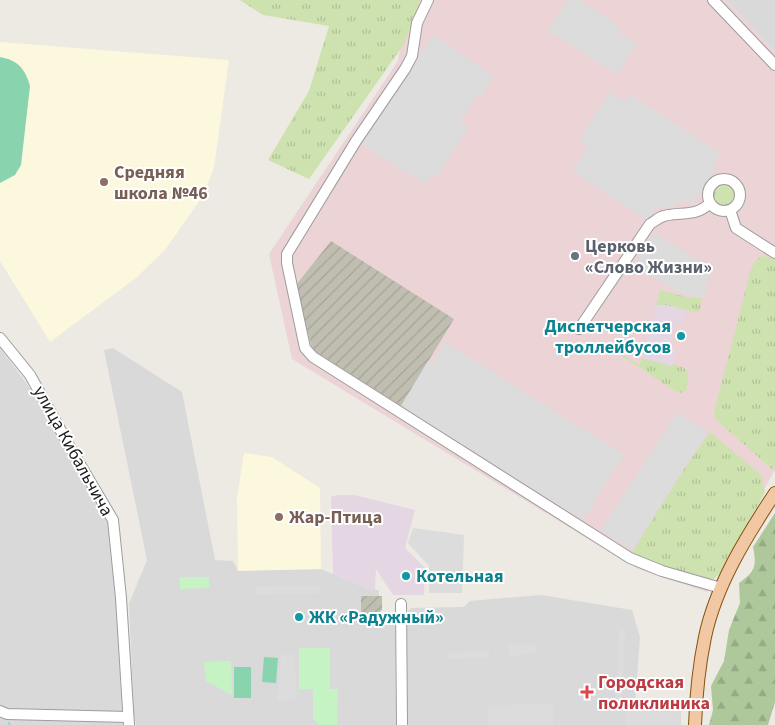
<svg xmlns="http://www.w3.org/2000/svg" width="775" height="725" viewBox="0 0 775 725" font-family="'Source Sans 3',sans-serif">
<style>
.residential{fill:#dad9da}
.commercial{fill:#ecd4d6}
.industrial{fill:#e5d6e4}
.education{fill:#fbf8de}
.construction{fill:url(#construction-furrows)}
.grass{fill:url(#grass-tufts)}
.forest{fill:url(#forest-firs)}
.park{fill:#c5f3c4}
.pitch{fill:#89d4af}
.parking{fill:#dcdcdc}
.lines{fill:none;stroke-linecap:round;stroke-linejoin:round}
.stream{stroke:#a8d1d6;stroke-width:2.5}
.minor-casing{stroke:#9d9d9d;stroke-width:12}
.major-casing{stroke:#86520f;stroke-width:14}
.minor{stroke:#fff;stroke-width:10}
.major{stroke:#f2c7a3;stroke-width:12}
.education-dot{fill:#8d6e63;stroke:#fff;stroke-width:2}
.worship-dot{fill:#6b7280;stroke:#fff;stroke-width:2}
.culture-dot{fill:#0f9aa8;stroke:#fff;stroke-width:2}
.health-dot{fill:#e0444e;stroke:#fff;stroke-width:2}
.labels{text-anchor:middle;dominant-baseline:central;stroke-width:4;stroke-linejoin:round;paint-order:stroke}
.education-label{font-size:18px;font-weight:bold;fill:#785e54;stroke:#fff;text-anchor:start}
.worship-label{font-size:18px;font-weight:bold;fill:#5b616d;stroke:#fff;text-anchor:start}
.culture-label{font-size:18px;font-weight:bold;fill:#0d838f;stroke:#fff;text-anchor:start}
.street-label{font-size:18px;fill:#1c1c1c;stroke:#fff}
.health-label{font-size:18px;font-weight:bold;fill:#be3a42;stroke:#fff;text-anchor:start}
</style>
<defs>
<pattern id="construction-furrows" width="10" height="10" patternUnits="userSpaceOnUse" patternTransform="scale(1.25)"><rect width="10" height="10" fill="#c0beb0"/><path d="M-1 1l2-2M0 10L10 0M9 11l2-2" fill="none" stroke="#a4a397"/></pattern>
<pattern id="grass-tufts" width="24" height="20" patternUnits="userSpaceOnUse" patternTransform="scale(1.25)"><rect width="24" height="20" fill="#cde2ae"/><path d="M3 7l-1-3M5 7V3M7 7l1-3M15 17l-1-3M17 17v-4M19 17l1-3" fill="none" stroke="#afc195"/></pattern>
<pattern id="forest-firs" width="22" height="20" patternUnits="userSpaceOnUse" patternTransform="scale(1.25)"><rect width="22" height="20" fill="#aec89c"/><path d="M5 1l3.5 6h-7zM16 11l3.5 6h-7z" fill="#95ab86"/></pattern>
</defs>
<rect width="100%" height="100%" fill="#ede9e3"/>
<!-- residential -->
<g class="residential">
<polygon points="726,0 775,0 775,52"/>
<polygon points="0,348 27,384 111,522 123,725 0,725"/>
<polygon points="113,348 182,392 215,560 233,561 238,571 321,569 369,589 379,590 378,618 390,620 395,627 396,725 136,725 134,715 129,604 147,560 104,350"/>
<polygon points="541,595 632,610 640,637 635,705 681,711 681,725 407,725 406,614 411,608 464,607 470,601"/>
</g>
<!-- commercial -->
<polygon class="commercial" points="415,0 726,0 775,52 775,470 707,592 638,569 292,359 269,254 398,61 404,22"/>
<!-- industrial -->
<g class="industrial">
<polygon points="660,290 690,298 683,324 677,322 670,348 676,349 672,366 642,358"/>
<polygon points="338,495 354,495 415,510 405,548 425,568 424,595 393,595 376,569 375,590 369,589 333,574 331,497"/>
</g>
<!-- education -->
<g class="education">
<polygon points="0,42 229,60 214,168 203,196 165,250 136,278 50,342 0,261"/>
<polygon points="244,453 272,457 320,488 321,569 238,571 237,498"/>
</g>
<!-- construction -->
<g class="construction">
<polygon points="331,241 454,319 401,406 316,352 311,345 296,285"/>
<polygon points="361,596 382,596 382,610 376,615 361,614"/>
</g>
<!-- grass -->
<g class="grass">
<polygon points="240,0 420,0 404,44 309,179 268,160 309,91 329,26 263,15"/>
<circle cx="724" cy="195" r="13"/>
<polygon points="764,256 775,259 775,466 773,470 722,425 716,419 714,412 751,269 757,259"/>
<path d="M 660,290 L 690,298 L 702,298 L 699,312 C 684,311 669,303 656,305 Z"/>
<path d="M 624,355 L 639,365 L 642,358 L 672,366 L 673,364 C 692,370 690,372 686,391 L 680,393 L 672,389 L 622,356 Z"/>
<path d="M 710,432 L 761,475 L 765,492 L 722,572 L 713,579 C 686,576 656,566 631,554 L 688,463 Z"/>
</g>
<!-- forest -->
<path class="forest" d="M 775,513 L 775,702 L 768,725 L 709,725 L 713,710 L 711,686 L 724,661 L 729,630 L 740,603 L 739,583 C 755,572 757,566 753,547 Z"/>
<!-- park -->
<g class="park">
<polygon points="179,577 209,577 209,588 180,589"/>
<polygon points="299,648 330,648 330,689 338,689 337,725 319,725 313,719 313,689 299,689"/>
<polygon points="231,661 232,695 206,681 204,662"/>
</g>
<!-- pitch -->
<g class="pitch">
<path d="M 0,57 C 18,60 25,69 30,86 L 21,165 L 15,175 L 0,183 Z"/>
<polygon points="264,657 278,658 276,683 262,682"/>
<rect x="234" y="667" width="17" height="31"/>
</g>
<!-- parking -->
<g class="parking">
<polygon points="567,0 580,0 618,25 619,33 637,44 617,75 548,31"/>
<polygon points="433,35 494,76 481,96 478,95 460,122 469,128 437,177 432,174 425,185 362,144"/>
<polygon points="610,92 625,102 630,94 720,153 713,167 715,170 692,205 687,202 661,208 657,207 648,221 572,171 588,147 579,140"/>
<polygon points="654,233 711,268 704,297 682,294 633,265"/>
<polygon points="445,342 624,455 583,520 401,406 428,361 431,364"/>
<polygon points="677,412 708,432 632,550 601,530"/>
<polygon points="413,528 464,535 462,593 429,593 429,566 408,543"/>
<polygon points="320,585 321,593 256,595 256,587"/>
<polygon points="619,629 625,630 622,705 616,705"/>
<polygon points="509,644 536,644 536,652 509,658"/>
<polygon points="489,651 489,658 448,659 448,652"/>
<polygon points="281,655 295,655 296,699 277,701"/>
<polygon points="553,704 553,725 488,725 488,705"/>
<polygon points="626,709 680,713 679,725 625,725"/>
</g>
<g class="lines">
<!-- stream -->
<polyline class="stream" points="9,723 9,725"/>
<defs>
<g id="minor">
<polyline points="428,0 417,23 412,56 405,69 356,141 287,254 287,263 305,348 313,357 630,558 662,571 721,588"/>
<polyline points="713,0 775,65"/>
<circle cx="724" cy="195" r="16"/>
<polyline points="730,210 736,228 775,253"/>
<path d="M 579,329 L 650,224 C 654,222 659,217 664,216 C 681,211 695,218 710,203"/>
<polyline points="0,338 30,375 71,449 113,520 121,598 129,725"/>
<polyline points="401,604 402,725"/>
<polyline points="0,711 7,714 128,717"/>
</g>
<path id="major" d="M 695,725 C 696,696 699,666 705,637 C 716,585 746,537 775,493"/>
</defs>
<!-- minor casing -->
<use href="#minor" class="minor-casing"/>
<!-- major casing -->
<use href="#major" class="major-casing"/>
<!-- minor -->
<use href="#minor" class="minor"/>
<!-- major -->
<use href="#major" class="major"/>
</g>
<!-- markers -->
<g class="education-dot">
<circle cx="104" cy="182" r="5"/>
<circle cx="279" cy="517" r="5"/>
</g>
<circle class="worship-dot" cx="575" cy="256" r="5"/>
<g class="culture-dot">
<circle cx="681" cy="336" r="5"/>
<circle cx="406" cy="576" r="5"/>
<circle cx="299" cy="617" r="5"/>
</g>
<path class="health-dot" d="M584.5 684.5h5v5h5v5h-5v5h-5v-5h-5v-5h5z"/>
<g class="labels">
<!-- education labels -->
<g class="education-label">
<text x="114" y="172">Средняя<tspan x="114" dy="21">школа №46</tspan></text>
<text x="289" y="517">Жар-Птица</text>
</g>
<!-- worship labels -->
<g class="worship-label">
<text x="585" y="246">Церковь<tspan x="585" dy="21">«Слово Жизни»</tspan></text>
</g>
<!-- culture labels -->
<g class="culture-label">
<text x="671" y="326" text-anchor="end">Диспетчерская<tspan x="671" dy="21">троллейбусов</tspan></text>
<text x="416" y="576">Котельная</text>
<text x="309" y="617">ЖК «Радужный»</text>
</g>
<!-- street labels -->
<g class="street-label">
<text transform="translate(73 451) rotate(61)">улица Кибальчича</text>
</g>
<!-- health labels -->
<g class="health-label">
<text x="598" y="682">Городская<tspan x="598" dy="21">поликлиника</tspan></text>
</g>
</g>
</svg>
